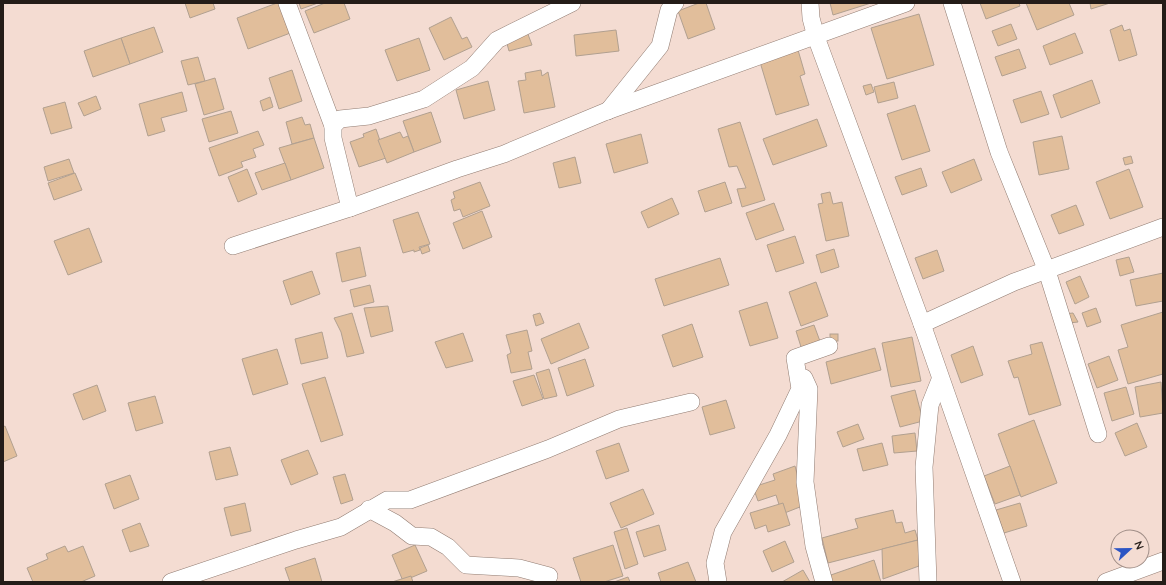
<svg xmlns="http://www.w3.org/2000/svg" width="1166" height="585" viewBox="0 0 1166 585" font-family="Quicksand,sans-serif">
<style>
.building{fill:#e1be9b;stroke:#b1a090}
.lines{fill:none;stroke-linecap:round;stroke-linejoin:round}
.street-casing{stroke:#917c72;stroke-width:18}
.street{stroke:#fff;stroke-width:17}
</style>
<rect width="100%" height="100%" fill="#f4dcd2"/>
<!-- building -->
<g class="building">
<polygon points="185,3 213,3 215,9 190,18"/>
<polygon points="277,3 282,3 293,32 248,49 237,18"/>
<polygon points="299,3 318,3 301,9"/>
<polygon points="325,3 344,3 350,19 314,33 305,11"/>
<polygon points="699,3 706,3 715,29 688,39 678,11"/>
<polygon points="830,3 871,3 833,15"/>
<polygon points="980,3 1019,3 1020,6 986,19"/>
<polygon points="1026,3 1069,3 1074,15 1037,30"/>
<polygon points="1090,3 1110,3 1091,9"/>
<polygon points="919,14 934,65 887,79 871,28"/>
<polygon points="451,17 462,39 467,37 472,47 444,60 429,28"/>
<polygon points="1011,24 1017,39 998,46 992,31"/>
<polygon points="1122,25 1124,31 1130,29 1137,55 1119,61 1110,30"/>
<polygon points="154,27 163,52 130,64 121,38"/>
<polygon points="526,29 532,45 509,51 506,40"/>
<polygon points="616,30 619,51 576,56 574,35"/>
<polygon points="1075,33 1083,53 1050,65 1043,46"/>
<polygon points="121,38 130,64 93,77 84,51"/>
<polygon points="419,38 430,70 397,81 385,50"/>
<polygon points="1019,49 1026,68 1002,76 995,57"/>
<polygon points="798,50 805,74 800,76 809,105 776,115 760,62"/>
<polygon points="198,57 205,81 188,85 181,61"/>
<polygon points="292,70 302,101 279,109 269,78"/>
<polygon points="541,70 542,76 548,72 555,107 524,113 518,81 526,80 525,73"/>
<polygon points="215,78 224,109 204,115 195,84"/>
<polygon points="1092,80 1100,103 1061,118 1053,95"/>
<polygon points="488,81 495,110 464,119 456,90"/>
<polygon points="894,82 898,98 878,103 874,87"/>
<polygon points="871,84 874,92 866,95 863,86"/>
<polygon points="1041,91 1049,114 1021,123 1013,100"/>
<polygon points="182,92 187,111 161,118 165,131 148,136 139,104"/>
<polygon points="96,96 101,109 84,116 78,103"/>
<polygon points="270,97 273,107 263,111 260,101"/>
<polygon points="65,102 72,128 51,134 43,108"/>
<polygon points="915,105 930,151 902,160 887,114"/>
<polygon points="231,111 238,133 209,142 202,119"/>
<polygon points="431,112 441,142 414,152 403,121"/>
<polygon points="302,117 305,125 310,124 314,138 292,144 286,122"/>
<polygon points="817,119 827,146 773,165 763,139"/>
<polygon points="740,122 765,200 742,207 737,189 746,188 737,166 729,167 718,129"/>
<polygon points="376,129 386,158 359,167 350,142 364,137 363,134"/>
<polygon points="258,131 264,145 253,149 256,157 241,162 243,167 219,176 209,148"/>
<polygon points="400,132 403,138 408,136 414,152 387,163 378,140"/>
<polygon points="641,134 648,163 614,173 606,144"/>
<polygon points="1062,136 1069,169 1039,175 1033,142"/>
<polygon points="314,138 324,168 291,180 279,148"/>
<polygon points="1131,156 1133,163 1125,165 1123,158"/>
<polygon points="575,157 581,183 559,188 553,163"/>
<polygon points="69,159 74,173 48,181 44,167"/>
<polygon points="974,159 982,180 951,193 942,172"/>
<polygon points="285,163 291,180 262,190 255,173"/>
<polygon points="921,168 927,186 902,195 895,177"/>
<polygon points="247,169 257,194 238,202 228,177"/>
<polygon points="1129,169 1143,207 1110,219 1096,182"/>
<polygon points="75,173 82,190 54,200 48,183"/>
<polygon points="480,182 490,206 463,217 460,209 454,211 451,200 455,198 453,192"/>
<polygon points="725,182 732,203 705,212 698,191"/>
<polygon points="830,192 833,204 842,202 849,236 826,241 818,204 823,203 821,194"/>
<polygon points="672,198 679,214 648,228 641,212"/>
<polygon points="774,203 784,230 756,240 746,213"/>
<polygon points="1076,205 1084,225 1059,234 1051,215"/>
<polygon points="482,211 492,237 463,249 453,223"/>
<polygon points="418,212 430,244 419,247 420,250 414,252 414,250 403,253 393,220"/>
<polygon points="89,228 102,262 68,275 54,241"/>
<polygon points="795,236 804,263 776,272 767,245"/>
<polygon points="428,245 430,251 422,254 420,248"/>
<polygon points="360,247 366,276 342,282 336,253"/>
<polygon points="834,249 839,267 821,273 816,255"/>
<polygon points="937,250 944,271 923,279 915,258"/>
<polygon points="1129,257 1134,272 1120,276 1116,260"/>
<polygon points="720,258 729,285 664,306 655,279"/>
<polygon points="312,271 320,294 291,305 283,281"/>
<polygon points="1163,273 1163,301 1136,306 1130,280"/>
<polygon points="1080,276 1089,297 1075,304 1066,282"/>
<polygon points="816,282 828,316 801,326 789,292"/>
<polygon points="370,285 374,302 354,307 350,290"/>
<polygon points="767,302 778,338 750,346 739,311"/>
<polygon points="388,306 393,331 371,337 364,308"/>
<polygon points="1096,308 1101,322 1087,327 1082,313"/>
<polygon points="1163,312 1163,374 1128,384 1118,350 1128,347 1121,325"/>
<polygon points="352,313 364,353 347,357 341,332 334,318"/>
<polygon points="540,313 544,323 536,326 533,315"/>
<polygon points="1073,313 1078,322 1069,323 1064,314"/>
<polygon points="579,323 589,348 551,364 541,339"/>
<polygon points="692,324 703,357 673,367 662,335"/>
<polygon points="814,325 821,344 802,350 796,331"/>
<polygon points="527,330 532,351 528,352 532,369 511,373 507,355 511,353 506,335"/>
<polygon points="322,332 328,358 301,364 295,339"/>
<polygon points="463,333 473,361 446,368 435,342"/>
<rect x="830" y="334" width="8" height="7"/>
<polygon points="912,337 921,381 891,387 882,343"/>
<polygon points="1042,342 1061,405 1029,415 1018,377 1014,378 1008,361 1032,354 1030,345"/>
<polygon points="973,346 983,375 961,383 951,355"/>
<polygon points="875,348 881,370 831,384 826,362"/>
<polygon points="277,349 288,384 253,395 242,359"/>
<polygon points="1109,356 1118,380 1097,388 1088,364"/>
<polygon points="585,359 594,386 567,396 558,368"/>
<polygon points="549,369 557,396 544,399 536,373"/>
<polygon points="534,375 543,399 522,406 513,381"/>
<polygon points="325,377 343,435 321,442 302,384"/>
<polygon points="1161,382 1163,413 1140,417 1135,387"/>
<polygon points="97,385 106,411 83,420 73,394"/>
<polygon points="1126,387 1134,414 1112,421 1104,393"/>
<polygon points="915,390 923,421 900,427 891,396"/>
<polygon points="155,396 163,423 136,431 128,403"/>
<polygon points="726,400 735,428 710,435 702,407"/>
<polygon points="1034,420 1057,483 1021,497 998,434"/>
<polygon points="1137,423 1147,447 1125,456 1115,433"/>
<polygon points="858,424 864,439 843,447 837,432"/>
<polygon points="5,426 17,456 3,462 3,427"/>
<polygon points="915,433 917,451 894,453 892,436"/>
<polygon points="619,443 629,471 606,479 596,451"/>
<polygon points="882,443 888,465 863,471 857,449"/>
<polygon points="230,447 238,475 216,480 209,452"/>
<polygon points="308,450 318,474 291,485 281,460"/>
<polygon points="795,466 805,505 782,514 776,495 758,501 753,487 775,480 773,474"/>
<polygon points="1010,466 1020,495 995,504 984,476"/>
<polygon points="345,474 353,500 341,504 333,477"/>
<polygon points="130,475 139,499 114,509 105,484"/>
<polygon points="643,489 654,514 621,528 610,503"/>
<polygon points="245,503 251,531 231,536 224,508"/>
<polygon points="783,503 790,525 768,532 766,525 755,529 750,513"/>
<polygon points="1020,503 1027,526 1004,533 996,510"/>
<polygon points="893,510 896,523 902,522 905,533 915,530 918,540 828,563 822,538 858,528 855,519"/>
<polygon points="140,523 149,546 130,552 122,530"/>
<polygon points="659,525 666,550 644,557 636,532"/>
<polygon points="627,528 638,564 625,569 614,532"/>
<polygon points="918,540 919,566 883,579 882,549"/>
<polygon points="785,541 794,562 772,572 763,551"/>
<polygon points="415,545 427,571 403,581 392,555"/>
<polygon points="613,545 623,576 604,582 581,582 573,558"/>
<polygon points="65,546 68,552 83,546 95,576 81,582 33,582 27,568 48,559 46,554"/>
<polygon points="315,558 322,582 290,582 285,568"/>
<polygon points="874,560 881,582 831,582 828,576"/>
<polygon points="688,562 696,582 661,582 658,573"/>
<polygon points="803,570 810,582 782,582"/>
<polygon points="411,576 413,582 392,582"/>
<polygon points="628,577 630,582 614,582"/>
</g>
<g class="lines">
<defs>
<g id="street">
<polyline points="287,3 333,126"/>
<polyline points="810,3 811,18 816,37 922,324 1012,582"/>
<polyline points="952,3 999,152 1047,271 1098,434"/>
<polyline points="608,111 660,46 669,10 675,3"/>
<polyline points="350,208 333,138 333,126 340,119 369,116 424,99 472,68 497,40 572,3"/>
<polyline points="233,246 350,208 457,169 504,154 607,111 906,3"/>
<polyline points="922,324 1014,282 1163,227"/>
<polyline points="804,378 809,389 805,482 814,546 824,582"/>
<polyline points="369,509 395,523 412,536 431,537 448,547 466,565 519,568 549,576"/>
<polyline points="171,582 296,540 341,527 387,500 410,500 548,449 619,419 691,402"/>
<polyline points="718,582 715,563 723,532 778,435 800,389 795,358 829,346"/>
<polyline points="928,582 924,467 930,405 940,380"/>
<polyline points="1106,582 1163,561"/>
</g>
</defs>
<!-- street casing -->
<use href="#street" class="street-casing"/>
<!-- street -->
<use href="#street" class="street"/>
</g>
<!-- border -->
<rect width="1166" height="585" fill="none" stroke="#241c18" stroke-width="8"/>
<!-- north arrow -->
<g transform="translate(1130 549) rotate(68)"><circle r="19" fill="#f4dcd2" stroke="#a18f88"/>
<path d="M0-3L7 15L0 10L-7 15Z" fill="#2c55c4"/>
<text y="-6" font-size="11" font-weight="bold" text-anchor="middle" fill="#241c18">N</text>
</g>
</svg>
